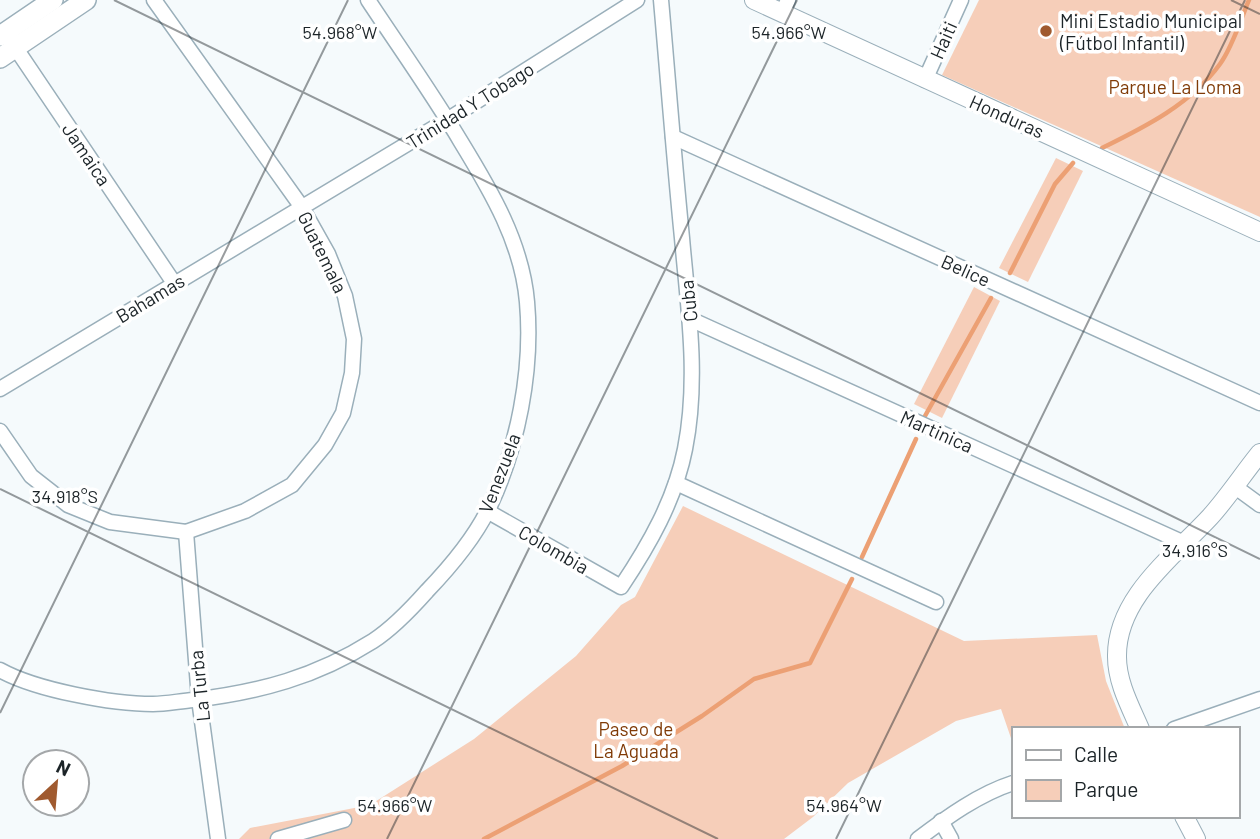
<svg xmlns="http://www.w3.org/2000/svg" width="1260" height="839" viewBox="0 0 1260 839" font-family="Barlow,sans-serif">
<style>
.green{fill:#f6ceb9}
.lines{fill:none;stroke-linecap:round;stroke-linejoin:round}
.stream{stroke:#eca074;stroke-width:4.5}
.minor-casing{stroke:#9aafba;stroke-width:17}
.tertiary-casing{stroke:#9aafba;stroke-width:20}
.secondary-casing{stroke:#9aafba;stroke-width:22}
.minor{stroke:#fff;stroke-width:14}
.tertiary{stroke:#fff;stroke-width:18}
.secondary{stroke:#fff;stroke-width:19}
.ticks{fill:none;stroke:#1c2428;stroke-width:2;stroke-opacity:0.45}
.poi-dot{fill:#a05a2f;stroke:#fff;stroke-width:2.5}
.labels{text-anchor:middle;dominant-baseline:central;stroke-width:7;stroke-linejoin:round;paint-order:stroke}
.poi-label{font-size:19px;fill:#1c2428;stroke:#fff;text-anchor:start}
.street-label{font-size:19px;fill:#1c2428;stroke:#fff}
.park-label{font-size:19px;fill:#803b07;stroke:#fff}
.ticks-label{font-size:18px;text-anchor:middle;fill:#1c2428;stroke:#fff;stroke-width:7;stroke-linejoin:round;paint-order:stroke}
</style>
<rect width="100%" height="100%" fill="#f5fafc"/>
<!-- green -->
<g class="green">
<polygon points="979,0 1260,0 1260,217 942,75"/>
<polygon points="1056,158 1083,171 1028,282 999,268"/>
<polygon points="974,287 1000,301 942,418 914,404"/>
<polygon points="683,506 964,641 1097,635 1106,681 1125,729 1013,729 1013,744 1001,709 956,721 848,783 813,817 784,839 239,839 250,828 370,805 474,739 576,656 621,605 635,597"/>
</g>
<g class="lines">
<!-- stream -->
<g class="stream">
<path d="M 1102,148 C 1145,127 1191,104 1220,64 C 1232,48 1241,19 1249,0"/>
<polyline points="1010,273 1055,184 1073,163"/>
<polyline points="925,416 991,298"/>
<polyline points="862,557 916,439"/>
<polyline points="484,839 622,766 702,716 754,679 810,663 852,579"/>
</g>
<defs>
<g id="minor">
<polyline points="782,13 788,0"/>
<polyline points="11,41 174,283"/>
<polyline points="925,80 961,0"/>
<polyline points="673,137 1260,403"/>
<polyline points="690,319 1184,543"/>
<polyline points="0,389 447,120 637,0"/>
<polyline points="0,431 31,476 68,505 110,522 186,532 245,511 292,485 325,445 343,413 352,373 354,339 345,296 328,254 301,206 154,0"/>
<polyline points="676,483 936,602"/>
<polyline points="1234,486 1260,505"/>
<path d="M 487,511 L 621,587 C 649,545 675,500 685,449 C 699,378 688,308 682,238 C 674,158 668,79 661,0"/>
<polyline points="186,532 199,699 218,839"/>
<path d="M 0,670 C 36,690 112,704 153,704 C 166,704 180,701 193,700 C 260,692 316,677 373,641 C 393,628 411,609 427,591 C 450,567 473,540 488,510 C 518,448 533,370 527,302 C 522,243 491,191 461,142 C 432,93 399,47 368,0"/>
<polyline points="1174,729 1260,699"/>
<polyline points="941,821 951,839"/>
<polyline points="278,839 344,820"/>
<path d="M 918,839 C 947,817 979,794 1013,783"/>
</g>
<g id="tertiary">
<polyline points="754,0 1260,232"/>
<path d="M 1140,729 C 1130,706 1117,682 1117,657 C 1116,598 1173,557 1210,517 C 1228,497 1243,474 1260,453"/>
<polyline points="1184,816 1196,839"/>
</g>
<g id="secondary">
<polyline points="0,36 53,0"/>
<polyline points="0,58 86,0"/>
</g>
</defs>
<!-- minor casing -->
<use href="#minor" class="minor-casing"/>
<!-- tertiary casing -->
<use href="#tertiary" class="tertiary-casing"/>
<!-- secondary casing -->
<use href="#secondary" class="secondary-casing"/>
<!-- minor -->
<use href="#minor" class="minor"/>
<!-- tertiary -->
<use href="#tertiary" class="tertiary"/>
<!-- secondary -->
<use href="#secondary" class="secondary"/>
</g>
<!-- ticks -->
<path class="ticks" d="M 114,0 L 1260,559M 1231,0 L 1260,14M 0,489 L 718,839M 0,713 L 348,0M 387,839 L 797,0M 836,839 L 1245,0"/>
<!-- markers -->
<circle class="poi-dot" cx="1046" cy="31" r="7"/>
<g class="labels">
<!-- poi labels -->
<g class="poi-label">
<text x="1060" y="20">Mini Estadio Municipal<tspan x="1060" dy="22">(Fútbol Infantil)</tspan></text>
</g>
<!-- street labels -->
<g class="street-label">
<text transform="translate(943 40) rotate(-66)">Haiti</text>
<text transform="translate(470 105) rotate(-32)">Trinidad Y Tobago</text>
<text transform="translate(1007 116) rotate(24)">Honduras</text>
<text transform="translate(87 154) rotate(56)">Jamaica</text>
<text transform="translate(323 252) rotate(64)">Guatemala</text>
<text transform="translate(966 270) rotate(24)">Belice</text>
<text transform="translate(150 298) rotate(-31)">Bahamas</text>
<text transform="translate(688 301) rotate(-96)">Cuba</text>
<text transform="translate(937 431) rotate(24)">Martinica</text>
<text transform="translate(499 473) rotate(-69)">Venezuela</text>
<text transform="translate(554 549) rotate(30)">Colombia</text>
<text transform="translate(199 686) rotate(-96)">La Turba</text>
</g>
<!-- park labels -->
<g class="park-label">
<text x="1175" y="86">Parque La Loma</text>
<text x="636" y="728">Paseo de<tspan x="636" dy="22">La Aguada</tspan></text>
</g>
</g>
<g class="ticks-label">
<text x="340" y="39">54.968°W</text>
<text x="789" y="39">54.966°W</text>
<text x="65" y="503">34.918°S</text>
<text x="1195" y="557">34.916°S</text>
<text x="395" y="812">54.966°W</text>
<text x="844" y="812">54.964°W</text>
</g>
<!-- legend -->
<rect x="1012" y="727" width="228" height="91" fill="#ffffff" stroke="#a4a7a9" stroke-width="2"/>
<rect x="1026" y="750" width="35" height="10" fill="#ffffff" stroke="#a4a7a9" stroke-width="2"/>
<text x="1074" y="762" font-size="21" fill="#1c2428">Calle</text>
<rect x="1026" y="780" width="35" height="21" fill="#f6ceb9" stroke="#a4a7a9" stroke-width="2"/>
<text x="1074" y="797" font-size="21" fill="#1c2428">Parque</text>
<!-- north arrow -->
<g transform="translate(56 783) rotate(26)"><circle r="33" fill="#ffffff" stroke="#a4a7a9" stroke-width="2"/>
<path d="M0-5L12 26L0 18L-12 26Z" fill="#a05a2f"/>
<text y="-10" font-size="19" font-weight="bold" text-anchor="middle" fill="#1c2428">N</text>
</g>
</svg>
